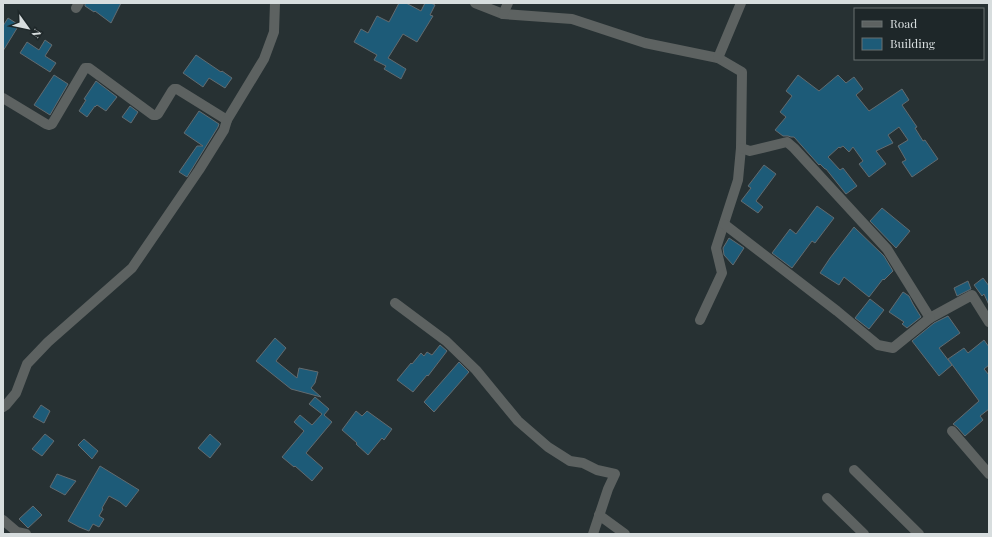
<svg xmlns="http://www.w3.org/2000/svg" width="992" height="537" viewBox="0 0 992 537" font-family="'Playfair Display',serif">
<style>
.building{fill:#1d5b78;stroke:#626b70}
.lines{fill:none;stroke-linecap:round;stroke-linejoin:round}
.minor{stroke:#5d6261;stroke-width:10}
</style>
<rect width="100%" height="100%" fill="#273133"/>
<!-- building -->
<g class="building">
<polygon points="85,3 121,3 111,23 95,11 94,12 85,6"/>
<polygon points="399,3 406,3 421,11 425,3 431,3 435,5 430,15 433,16 417,42 403,34 388,58 406,69 401,79 384,69 386,66 374,60 377,55 354,42 361,29 368,33 377,16 389,22"/>
<polygon points="8,18 19,25 3,51 3,26"/>
<polygon points="45,40 52,45 45,56 56,63 50,72 20,53 27,42 39,50"/>
<polygon points="196,55 221,72 222,71 232,78 225,88 209,78 203,87 183,73"/>
<polygon points="54,75 68,84 50,115 34,105"/>
<polygon points="798,75 819,91 838,75 846,83 854,77 863,89 856,95 869,111 902,89 909,100 902,105 917,127 915,128 923,141 925,140 938,159 912,177 902,162 906,160 898,146 908,140 899,127 888,135 893,143 876,151 886,164 869,177 859,164 863,161 853,147 849,152 843,146 840,148 839,147 828,157 840,170 843,168 857,186 846,194 826,169 825,169 820,164 819,165 794,137 791,137 788,136 783,136 775,130 786,117 780,112 792,96 786,91"/>
<polygon points="96,81 117,97 106,111 97,105 95,107 95,106 87,117 79,111 86,100 84,99"/>
<polygon points="130,106 138,112 131,123 122,117"/>
<polygon points="199,111 219,124 218,127 187,177 179,172 197,146 203,146 184,133"/>
<polygon points="764,165 776,174 756,201 763,207 758,213 741,201 751,188 748,186"/>
<polygon points="817,206 834,218 815,243 812,241 792,268 772,253 790,229 796,234"/>
<polygon points="882,208 910,231 896,248 870,221"/>
<polygon points="854,227 884,256 893,271 884,280 883,279 869,297 844,277 839,285 820,273 830,258"/>
<polygon points="729,238 744,248 733,265 724,255 723,248"/>
<polygon points="983,278 989,286 989,305 984,294 982,296 974,285"/>
<polygon points="968,281 971,289 957,296 954,288"/>
<polygon points="903,292 909,296 913,304 921,317 907,328 902,324 904,322 889,312"/>
<polygon points="870,299 884,310 869,329 855,318"/>
<polygon points="948,316 960,333 939,348 952,365 939,376 912,341 934,323"/>
<polygon points="275,338 286,348 276,361 297,378 299,368 318,372 315,383 311,388 321,397 291,389 256,361"/>
<polygon points="984,340 989,347 989,365 984,369 989,375 989,409 980,416 983,420 965,436 957,427 953,424 979,401 948,359 964,348 968,353"/>
<polygon points="440,345 447,351 428,376 427,375 413,392 397,380 411,363 412,364 421,353 424,356 427,352 432,355"/>
<polygon points="459,362 469,372 434,412 424,402"/>
<polygon points="315,397 329,409 324,415 332,422 306,453 323,468 312,481 295,466 294,467 282,457 304,431 294,422 300,415 312,425 322,414 309,404"/>
<polygon points="41,405 50,411 44,423 33,417"/>
<polygon points="356,411 362,416 367,411 392,429 384,440 382,438 368,455 356,444 357,443 342,430"/>
<polygon points="45,434 54,441 42,456 32,449"/>
<polygon points="210,434 221,444 210,458 198,448"/>
<polygon points="84,439 98,451 92,459 78,445"/>
<polygon points="100,466 139,490 126,507 120,502 109,496 102,508 103,509 99,516 104,519 99,527 93,524 89,531 79,527 68,521"/>
<polygon points="57,474 76,481 65,495 50,487"/>
<polygon points="33,506 42,515 28,528 19,519"/>
</g>
<g class="lines">
<!-- minor -->
<g class="minor">
<polyline points="475,3 503,14 572,19 645,43 718,58 742,72 741,148 738,180 716,248 722,273 700,320"/>
<polyline points="76,8 79,3"/>
<polyline points="503,14 508,3"/>
<polyline points="718,58 741,3"/>
<polyline points="3,98 46,124 49,125 52,124 85,68 89,68 153,115 156,115 158,114 172,91 174,89 177,89 227,120"/>
<polyline points="741,148 750,151 787,142 794,148 887,249 930,318 972,295 989,322"/>
<polyline points="724,224 837,311 878,345 893,348 930,318"/>
<polyline points="395,303 446,341 476,370 518,421 548,447 570,461 583,463 597,470 615,474 608,489 593,534"/>
<polyline points="3,407 6,405 16,393 27,364 48,342 132,268 199,170 224,130 227,120 264,59 274,32 275,3"/>
<polyline points="952,431 989,474"/>
<polyline points="854,470 919,534"/>
<polyline points="827,498 864,534"/>
<polyline points="599,515 625,534"/>
<polyline points="3,520 17,532 26,534"/>
</g>
</g>
<!-- border -->
<rect width="992" height="537" fill="none" stroke="#d7ddde" stroke-width="8"/>
<!-- legend -->
<rect x="854" y="8" width="130" height="52" fill="#1e2729" stroke="#687071"/>
<rect x="862" y="21" width="20" height="6" fill="#5d6261" stroke="#687071"/>
<text x="890" y="28" font-size="12" fill="#d7ddde">Road</text>
<rect x="862" y="38" width="20" height="12" fill="#1d5b78" stroke="#687071"/>
<text x="890" y="48" font-size="12" fill="#d7ddde">Building</text>
<!-- north arrow -->
<g transform="translate(28 28) rotate(123)" stroke="#1e2729" stroke-width="3" paint-order="stroke">
<path d="M0-3L7 15L0 10L-7 15Z" fill="#d7ddde"/>
<text y="-6" font-size="11" font-weight="bold" text-anchor="middle" fill="#d7ddde">N</text>
</g>
</svg>
